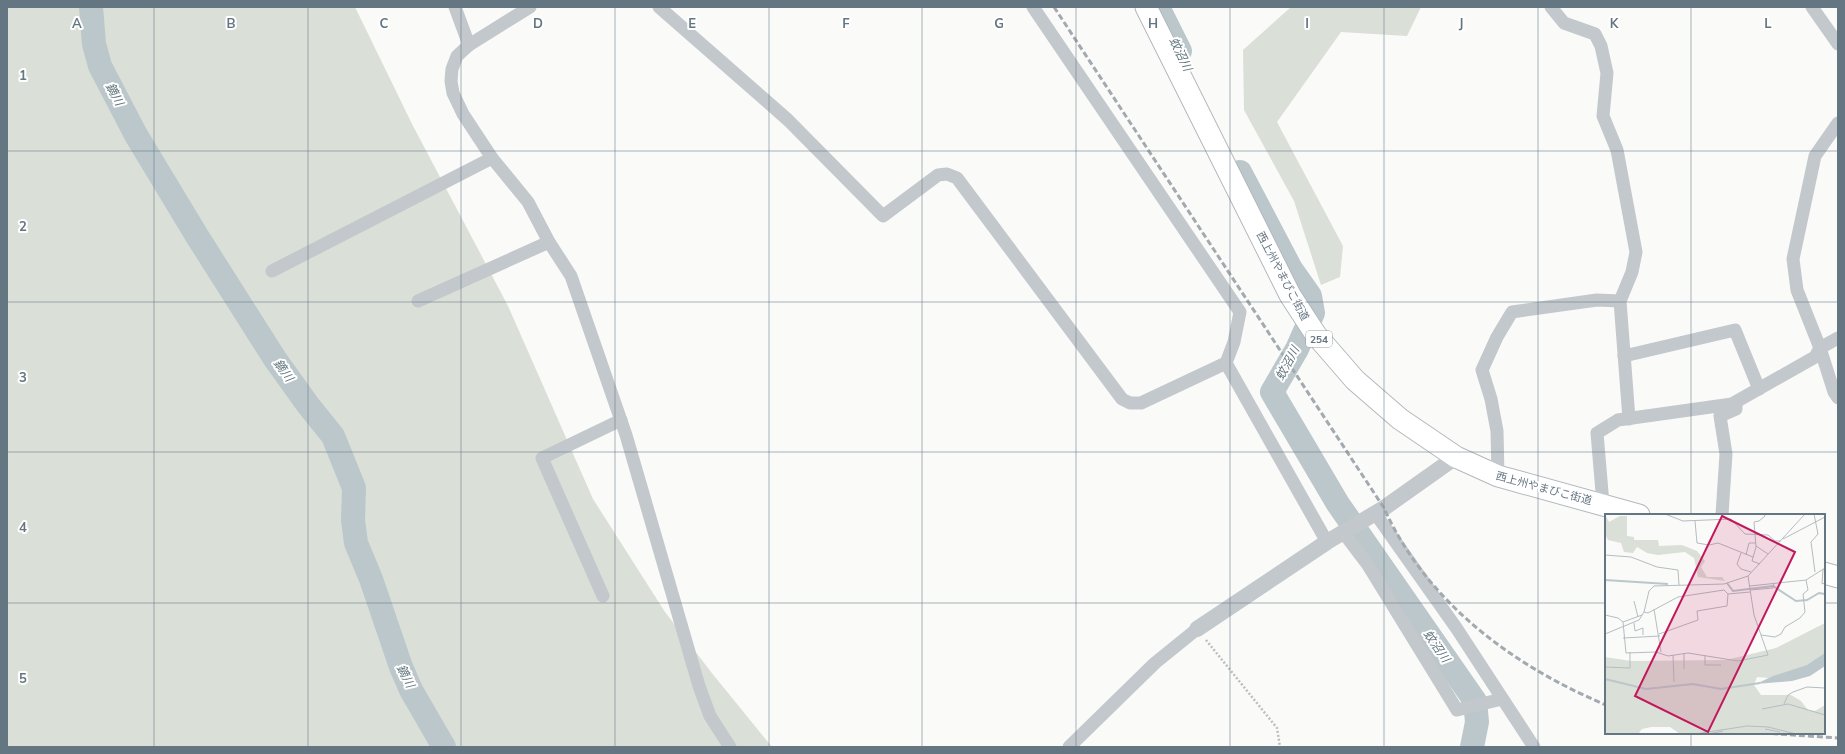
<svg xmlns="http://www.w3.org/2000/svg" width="1845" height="754" viewBox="0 0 1845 754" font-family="Mulish,'Noto Sans JP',sans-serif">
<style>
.green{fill:#dadfd7}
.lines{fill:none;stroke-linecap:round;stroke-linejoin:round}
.river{stroke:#bbc7cb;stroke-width:24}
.trunk-casing{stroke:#b4b9bd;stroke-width:23}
.path{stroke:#bbbfc2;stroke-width:2.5;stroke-dasharray:2 2;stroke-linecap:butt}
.minor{stroke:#c3c8cc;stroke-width:13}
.tertiary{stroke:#c3c8cc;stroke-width:16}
.trunk{stroke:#fff;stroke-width:21}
.rail{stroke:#a2aab0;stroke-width:3;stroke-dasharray:6 3;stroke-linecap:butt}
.grid{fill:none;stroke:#657683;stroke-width:1;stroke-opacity:0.55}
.labels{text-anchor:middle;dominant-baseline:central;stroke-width:4;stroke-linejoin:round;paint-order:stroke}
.shield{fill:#fff;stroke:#939fa8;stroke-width:1}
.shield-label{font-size:10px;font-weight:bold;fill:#657683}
.street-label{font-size:11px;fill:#657683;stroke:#fff}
.water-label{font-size:12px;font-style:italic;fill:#60757c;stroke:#fff}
.inset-river{fill:none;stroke:#bbc7cb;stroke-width:2}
.inset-road{fill:none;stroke:#b5bdc2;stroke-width:1}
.view{fill:#c2185b;fill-opacity:0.15;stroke:#c2185b;stroke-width:2}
.inset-edge{fill:none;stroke:#657683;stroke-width:2}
.grid-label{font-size:13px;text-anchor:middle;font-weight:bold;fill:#657683;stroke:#fff;stroke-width:4;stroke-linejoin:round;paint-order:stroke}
</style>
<rect width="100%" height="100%" fill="#fafaf8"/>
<!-- green -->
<g class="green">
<polygon points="7,7 355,7 412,124 508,306 593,499 665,612 711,672 772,747 7,747"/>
<polygon points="1291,7 1421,7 1407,36 1341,32 1277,122 1343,246 1340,277 1321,285 1294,201 1244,110 1243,50"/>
</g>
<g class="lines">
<!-- river -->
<g class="river">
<polyline points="91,7 94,44 100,66 136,135 197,236 275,359 308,405 333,436 354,488 353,520 356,543 371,579 401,667 411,690 444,747"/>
<polyline points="1158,7 1180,51"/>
<polyline points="1240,172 1291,269 1310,296 1313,313 1297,349 1272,392 1338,504 1475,701 1477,722 1472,747"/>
</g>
<defs>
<g id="trunk">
<polyline points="1146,7 1290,295 1316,335 1355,380 1400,419 1456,457 1498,476 1639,515"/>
<polyline points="1824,573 1838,577"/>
</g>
</defs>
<!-- trunk casing -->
<use href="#trunk" class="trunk-casing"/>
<!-- path -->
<polyline class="path" points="1206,640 1277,728 1280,747"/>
<!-- minor -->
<g class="minor">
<polyline points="455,7 469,45"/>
<polyline points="530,7 469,45 457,56 452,69 451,81 453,93 463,114 492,158 528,202 549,242 571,276 626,435 699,686 710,716 730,747"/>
<polyline points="659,7 788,120 883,216 938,175 947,174 957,178 1122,399 1130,403 1141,403 1226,363 1234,342 1240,312 1033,7"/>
<polyline points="1551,7 1564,23 1595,34 1601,46 1607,73 1603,116 1617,150 1636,252 1632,272 1620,301 1629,419"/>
<polyline points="1812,7 1838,44"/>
<polyline points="1838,123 1815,156 1793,259 1797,290 1820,348 1834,392 1838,398"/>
<polyline points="272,271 492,158"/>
<polyline points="418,301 549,242"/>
<polyline points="1624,356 1735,330 1759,389"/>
<polyline points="1226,363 1327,542"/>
<polyline points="1498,476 1497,431 1491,399 1482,370 1497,337 1512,312 1597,300 1620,301"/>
<polyline points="1603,504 1597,433 1618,420 1732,404 1815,357 1820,348 1838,338"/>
<polyline points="1375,513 1457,629 1534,747"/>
<polyline points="1722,515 1726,454 1720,416 1736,409 1736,405"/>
<polyline points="1343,532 1368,565 1457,710 1502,699"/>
<polyline points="603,596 542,458 621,420"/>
<polyline points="1069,747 1155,663 1197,629"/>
</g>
<!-- tertiary -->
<polyline class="tertiary" points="1197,629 1327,542 1384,508 1456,457"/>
<!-- trunk -->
<use href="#trunk" class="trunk"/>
<!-- rail -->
<g class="rail">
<path d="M 1054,7 L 1384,508 C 1426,602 1513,666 1606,705"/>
<polyline points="1763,733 1838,738"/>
</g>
</g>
<!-- grid -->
<path class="grid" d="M 154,7 L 154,747M 308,7 L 308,747M 461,7 L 461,747M 615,7 L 615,747M 769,7 L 769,747M 922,7 L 922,747M 1076,7 L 1076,747M 1230,7 L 1230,747M 1384,7 L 1384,747M 1538,7 L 1538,747M 1691,7 L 1691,515M 7,151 L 1838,151M 7,302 L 1838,302M 7,452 L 1838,452M 7,603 L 1606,603M 1824,603 L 1838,603M 1691,733 L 1691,747"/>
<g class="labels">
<!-- shield labels -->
<rect class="shield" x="1306" y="331" width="26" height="16" rx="3"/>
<g class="shield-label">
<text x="1319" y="339">254</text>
</g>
<!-- street labels -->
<g class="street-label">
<text transform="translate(1283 276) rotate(62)">西上州やまびこ街道</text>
<text transform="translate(1544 488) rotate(15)">西上州やまびこ街道</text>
</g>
<!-- water labels -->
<g class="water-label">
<text transform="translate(1181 54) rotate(64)">蚊沼川</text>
<text transform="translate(115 94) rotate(62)">鏑川</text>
<text transform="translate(1287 363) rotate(-62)">蚊沼川</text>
<text transform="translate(284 370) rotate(54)">鏑川</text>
<text transform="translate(1437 646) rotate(55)">蚊沼川</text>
<text transform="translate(406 676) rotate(63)">鏑川</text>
</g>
</g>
<!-- overview -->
<g transform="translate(1605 514)">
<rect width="220" height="220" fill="#fafaf8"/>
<path d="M 0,0 L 4,8 L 15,2 L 22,2 L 22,22 L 29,23 L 29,26 L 53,26 L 54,32 L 77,31 L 92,37 L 100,47 L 96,53 L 102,63 L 117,63 L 120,67 L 93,63 L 89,44 L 80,38 L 53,41 L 42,39 L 32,33 L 28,39 L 19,38 L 16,29 L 3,26 L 0,20 ZM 220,109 L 220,148 L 164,164 L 152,163 L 149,171 L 156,181 L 186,181 L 196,187 L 203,196 L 210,197 L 220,191 L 220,220 L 75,220 L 65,213 L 46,213 L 37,215 L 33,220 L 0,220 L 0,143 L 26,147 L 121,146 L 171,134 Z" fill="#dadfd7"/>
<path d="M 220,139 L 220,152 L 205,162 L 187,167 L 151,170 L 168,162 L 202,151 Z" fill="#bbc7cb"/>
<path class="inset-river" d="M 0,66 L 63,70M 122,69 L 128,77 L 168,72 L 191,87 L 202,86 L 214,79 L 220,80M 0,165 L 41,175 L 88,170 L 116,175 L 155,169"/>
<path class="inset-road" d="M 60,0 L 78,7 L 126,5 L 140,20 L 163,21 L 170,27 L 176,27M 209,0 L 213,20M 90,7 L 92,29 L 104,31 L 113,29 L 148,43M 178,25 L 220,3M 151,32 L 163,40M 136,39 L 132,50 L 136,55 L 146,58M 0,41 L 26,43 L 52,53 L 73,56 L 74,71M 141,41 L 144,29 L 151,29M 155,50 L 147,47 L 151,33 L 149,8 L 154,7 L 160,2 L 159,0M 218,55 L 217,70 L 220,69M 210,58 L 206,28 L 213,20M 145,72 L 201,66 L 220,54M 145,76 L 168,74 L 169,69M 29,87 L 33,103M 49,95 L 56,138M 39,98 L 43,99 L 73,83 L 119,76 L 123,80 L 145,78M 0,101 L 13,104 L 18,108 L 37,101M 18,108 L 21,139 L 51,138 L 63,142 L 83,139 L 133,147 L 163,141 L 149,101 L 143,62M 29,109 L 30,117 L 38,114 L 38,121M 0,120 L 34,106 L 39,98 L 44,77 L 49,72 L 119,70 L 143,62 L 200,0M 54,120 L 93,106 L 92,97 L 122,92 L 123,80M 156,121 L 170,123 L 176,120 L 180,113 L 195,104 L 200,98 L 198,80 L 203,76 L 201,66M 18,124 L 55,122M 68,141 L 69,168M 100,141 L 100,151 L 116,151M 0,153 L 25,154 L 25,138M 79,155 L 79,140M 179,190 L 183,181 L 188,178 L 202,173 L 220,174M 157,195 L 183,190 L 220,201M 160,215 L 175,218M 90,220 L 142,212 L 163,213 L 191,220M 104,220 L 118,217M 122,220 L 163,220"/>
<path class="view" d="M 117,2 L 190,38 L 103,218 L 30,182 Z"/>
<rect width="220" height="220" class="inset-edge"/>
</g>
<g class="grid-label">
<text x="77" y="28">A</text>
<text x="231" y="28">B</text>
<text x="384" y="28">C</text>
<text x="538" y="28">D</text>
<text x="692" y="28">E</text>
<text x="846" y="28">F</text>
<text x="999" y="28">G</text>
<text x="1153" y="28">H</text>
<text x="1307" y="28">I</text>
<text x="1461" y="28">J</text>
<text x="1614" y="28">K</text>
<text x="1768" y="28">L</text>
<text x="23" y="80">1</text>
<text x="23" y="231">2</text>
<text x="23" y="382">3</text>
<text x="23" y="532">4</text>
<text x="23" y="683">5</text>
</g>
<!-- border -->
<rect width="1845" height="754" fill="none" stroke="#657683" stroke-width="16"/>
</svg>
